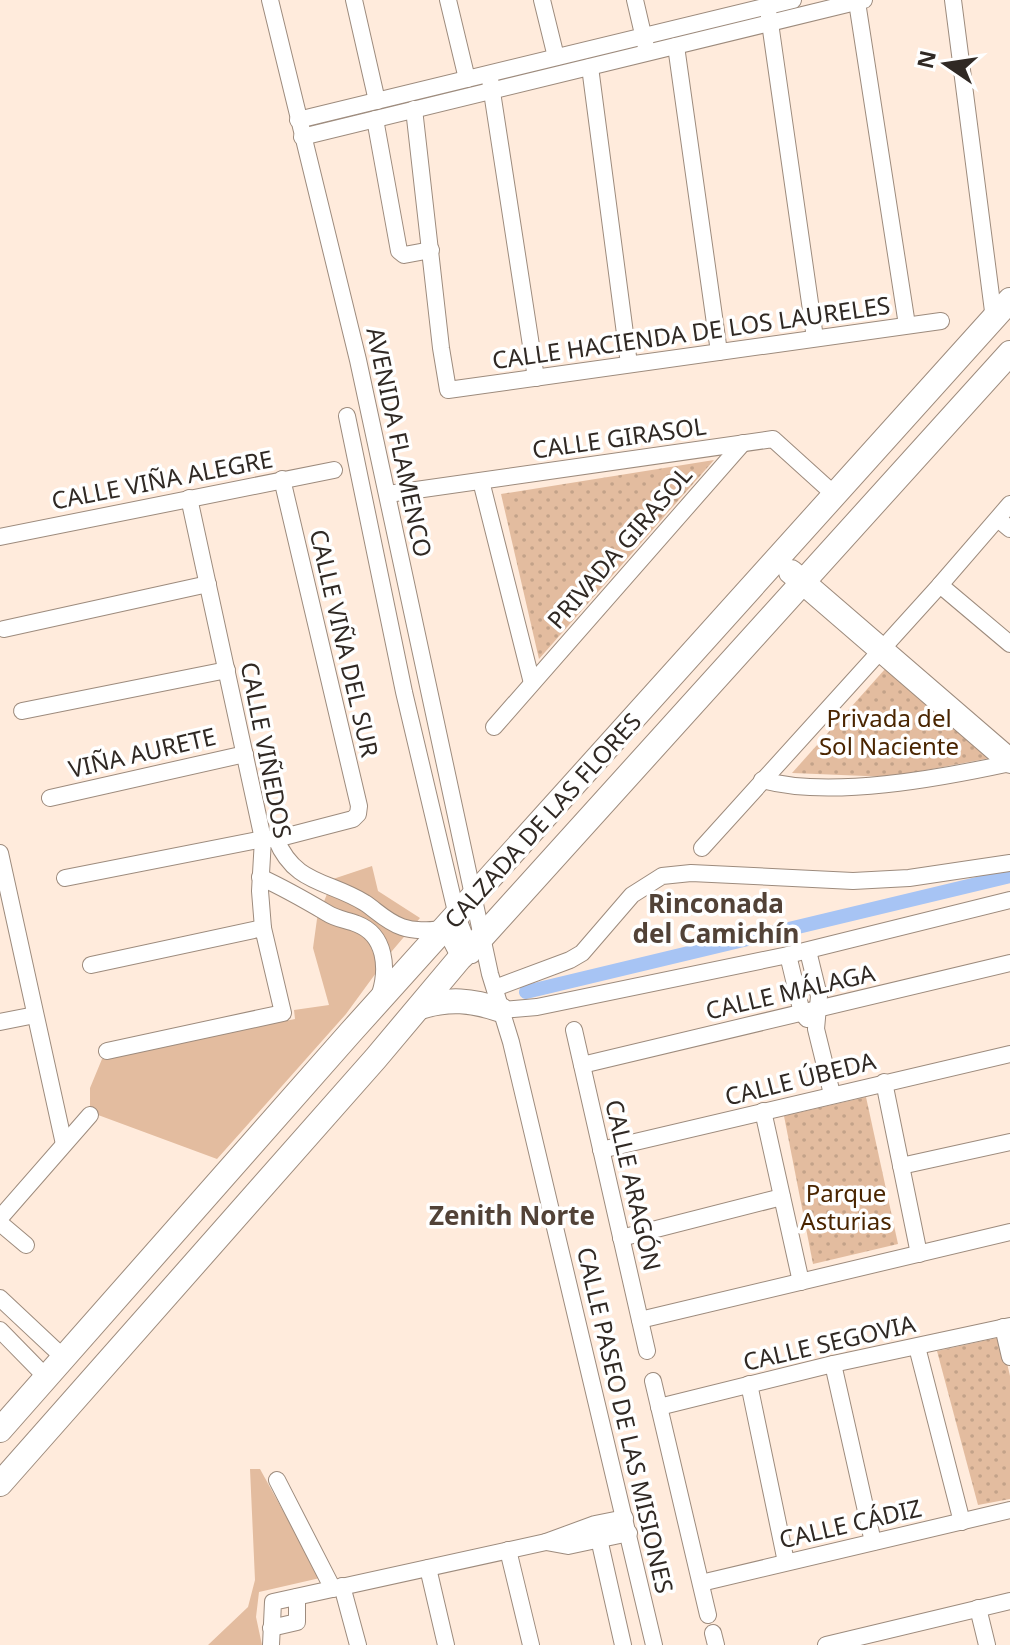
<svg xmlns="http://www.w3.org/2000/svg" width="1010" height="1645" viewBox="0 0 1010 1645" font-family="'Noto Sans',sans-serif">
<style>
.green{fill:#e3bc9f}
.park{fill:url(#park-dots)}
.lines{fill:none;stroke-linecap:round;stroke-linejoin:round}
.canal{stroke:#a7c4f4;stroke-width:14}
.street-casing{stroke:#9d8b7d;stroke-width:18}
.secondary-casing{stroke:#9d8b7d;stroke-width:26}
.street{stroke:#fff;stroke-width:16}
.secondary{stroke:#fff;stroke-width:24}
.labels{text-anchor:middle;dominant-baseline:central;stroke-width:7;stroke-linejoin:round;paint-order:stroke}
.street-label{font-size:24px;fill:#302924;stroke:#fff}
.park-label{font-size:24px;fill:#4a2500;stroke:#fff}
.neighbourhood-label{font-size:26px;font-weight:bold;fill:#524237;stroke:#fff}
</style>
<defs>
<pattern id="park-dots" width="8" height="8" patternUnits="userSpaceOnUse" patternTransform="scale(2)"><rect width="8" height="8" fill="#e3bc9f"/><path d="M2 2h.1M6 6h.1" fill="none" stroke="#c3a289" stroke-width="1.8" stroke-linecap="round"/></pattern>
</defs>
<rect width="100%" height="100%" fill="#ffebdc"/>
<!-- green -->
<g class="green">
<polygon points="372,866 378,891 420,918 392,951 346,1014 217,1159 90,1112 90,1088 102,1059 295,1019 294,1010 329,1005 313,948 317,919 333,879"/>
<polygon points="250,1469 260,1469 320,1578 259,1592 256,1617 262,1645 208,1645 248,1607 255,1580"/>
</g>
<!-- park -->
<g class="park">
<polygon points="714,460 539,659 501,494"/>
<polygon points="886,668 990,758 890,777 792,773"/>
<polygon points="866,1097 898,1244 813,1264 784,1116"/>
<polygon points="1001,1337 1010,1376 1010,1499 978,1505 937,1351"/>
</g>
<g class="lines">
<!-- canal -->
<polyline class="canal" points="526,992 1010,876"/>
<defs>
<g id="street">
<polyline points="270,0 358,360 490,974 511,1042 654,1645"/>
<polyline points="354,0 377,101"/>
<polyline points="448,0 467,79"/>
<polyline points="542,0 556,57"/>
<polyline points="635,0 646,47"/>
<polyline points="953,0 994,319"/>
<polyline points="857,2 907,325"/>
<polyline points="769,16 815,338"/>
<polyline points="676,46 719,352"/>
<polyline points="590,67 629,364"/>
<polyline points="490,79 536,378"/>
<polyline points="414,109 441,348 448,390 941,321"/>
<polyline points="375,119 399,251 404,255 431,250"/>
<polyline points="298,120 793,0"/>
<polyline points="302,137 864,0"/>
<polyline points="347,416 404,692 457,916 472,955"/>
<polyline points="481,481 532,683"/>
<polyline points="388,494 773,439 836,496"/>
<polyline points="998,519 1010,529"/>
<polyline points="0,537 334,470"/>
<polyline points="940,585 1010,644"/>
<polyline points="4,629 208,584"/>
<polyline points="22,711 227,670"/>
<polyline points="494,727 743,443"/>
<path d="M 762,780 C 830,799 941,778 1010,763"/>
<polyline points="50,798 245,754"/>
<path d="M 276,839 C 295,885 328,880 365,903 C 377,911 387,922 402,927 C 416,932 431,930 445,929 L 460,958"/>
<polyline points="702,848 940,585 1010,504"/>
<polyline points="0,853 64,1144"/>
<path d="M 260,877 C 284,888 305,900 327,913 C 336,919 347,920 357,924 C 386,935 388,969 380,994"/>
<polyline points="65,878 263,839 276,839 353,819 358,814 359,806 282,479"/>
<polyline points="808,951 819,996 816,1029 832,1094"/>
<polyline points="788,955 802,1013 807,1019"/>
<polyline points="91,965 263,928"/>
<polyline points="495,988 570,960 582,953 632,895 662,876 691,873 853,881 909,878 1010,863"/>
<polyline points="501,1010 537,1007 788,955 1010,900"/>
<polyline points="0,1022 35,1015"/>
<polyline points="574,1030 647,1351"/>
<polyline points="107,1051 283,1013 263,928 260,891 263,839 189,498"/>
<polyline points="582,1065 1010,963"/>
<polyline points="884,1082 919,1254"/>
<polyline points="763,1111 801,1282"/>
<polyline points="601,1150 1010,1054"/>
<polyline points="901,1166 1010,1142"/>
<polyline points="0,1218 90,1115"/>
<polyline points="0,1223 26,1245"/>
<polyline points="621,1238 782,1197"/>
<polyline points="0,1298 64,1358"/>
<polyline points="640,1320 1010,1232"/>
<polyline points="1003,1327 1010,1357"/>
<polyline points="0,1330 47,1378"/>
<polyline points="917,1347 962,1522"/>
<polyline points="833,1364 873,1542"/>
<polyline points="653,1381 708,1615"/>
<polyline points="749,1384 786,1562"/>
<polyline points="659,1407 833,1364 1010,1326"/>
<polyline points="277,1480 333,1589"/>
<polyline points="625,1518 595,1524 546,1542 568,1546 629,1533"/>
<polyline points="597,1530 623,1645"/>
<polyline points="508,1550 531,1645"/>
<polyline points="428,1568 446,1645"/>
<polyline points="701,1583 1010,1510"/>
<polyline points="342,1586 358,1645"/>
<polyline points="978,1608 987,1645"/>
<polyline points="271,1628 297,1622 297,1597"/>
<polyline points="713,1633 716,1645"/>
<polyline points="271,1645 273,1602 546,1542"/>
<polyline points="826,1645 1010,1601"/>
</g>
<g id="secondary">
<polyline points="791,572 1010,761"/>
<path d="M 420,1007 C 449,998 472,1000 501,1010"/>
<polyline points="0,1430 350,1033 1010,300"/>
<polyline points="0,1484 376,1058 460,958 483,936 1010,353"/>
</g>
</defs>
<!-- street casing -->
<use href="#street" class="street-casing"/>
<!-- secondary casing -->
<use href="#secondary" class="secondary-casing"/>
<!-- street -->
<use href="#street" class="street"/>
<!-- secondary -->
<use href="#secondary" class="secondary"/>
</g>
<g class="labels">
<!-- street labels -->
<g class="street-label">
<text transform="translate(691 332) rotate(-8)">CALLE HACIENDA DE LOS LAURELES</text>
<text transform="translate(619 437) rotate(-8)">CALLE GIRASOL</text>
<text transform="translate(400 442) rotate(78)">AVENIDA FLAMENCO</text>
<text transform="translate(162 479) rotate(-11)">CALLE VIÑA ALEGRE</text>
<text transform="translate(619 547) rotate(-49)">PRIVADA GIRASOL</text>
<text transform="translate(345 643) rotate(77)">CALLE VIÑA DEL SUR</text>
<text transform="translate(267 750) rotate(79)">CALLE VIÑEDOS</text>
<text transform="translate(142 752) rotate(-13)">VIÑA AURETE</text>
<text transform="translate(542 820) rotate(-48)">CALZADA DE LAS FLORES</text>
<text transform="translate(790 991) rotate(-13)">CALLE MÁLAGA</text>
<text transform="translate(800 1078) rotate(-14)">CALLE ÚBEDA</text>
<text transform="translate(634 1185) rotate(77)">CALLE ARAGÓN</text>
<text transform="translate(829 1342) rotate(-13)">CALLE SEGOVIA</text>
<text transform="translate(626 1420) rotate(77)">CALLE PASEO DE LAS MISIONES</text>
<text transform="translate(850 1523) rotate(-13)">CALLE CÁDIZ</text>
</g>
<!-- park labels -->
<g class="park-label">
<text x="889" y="717">Privada del<tspan x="889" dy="28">Sol Naciente</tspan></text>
<text x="846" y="1192">Parque<tspan x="846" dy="28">Asturias</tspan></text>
</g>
<!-- neighbourhood labels -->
<g class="neighbourhood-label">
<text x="716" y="903">Rinconada<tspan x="716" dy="30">del Camichín</tspan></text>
<text x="512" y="1215">Zenith Norte</text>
</g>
</g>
<!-- north arrow -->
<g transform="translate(946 64) rotate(283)" stroke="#ffffff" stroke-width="6" paint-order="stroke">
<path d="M0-6L14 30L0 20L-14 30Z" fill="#302924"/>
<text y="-12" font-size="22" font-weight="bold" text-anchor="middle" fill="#302924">N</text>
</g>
</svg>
